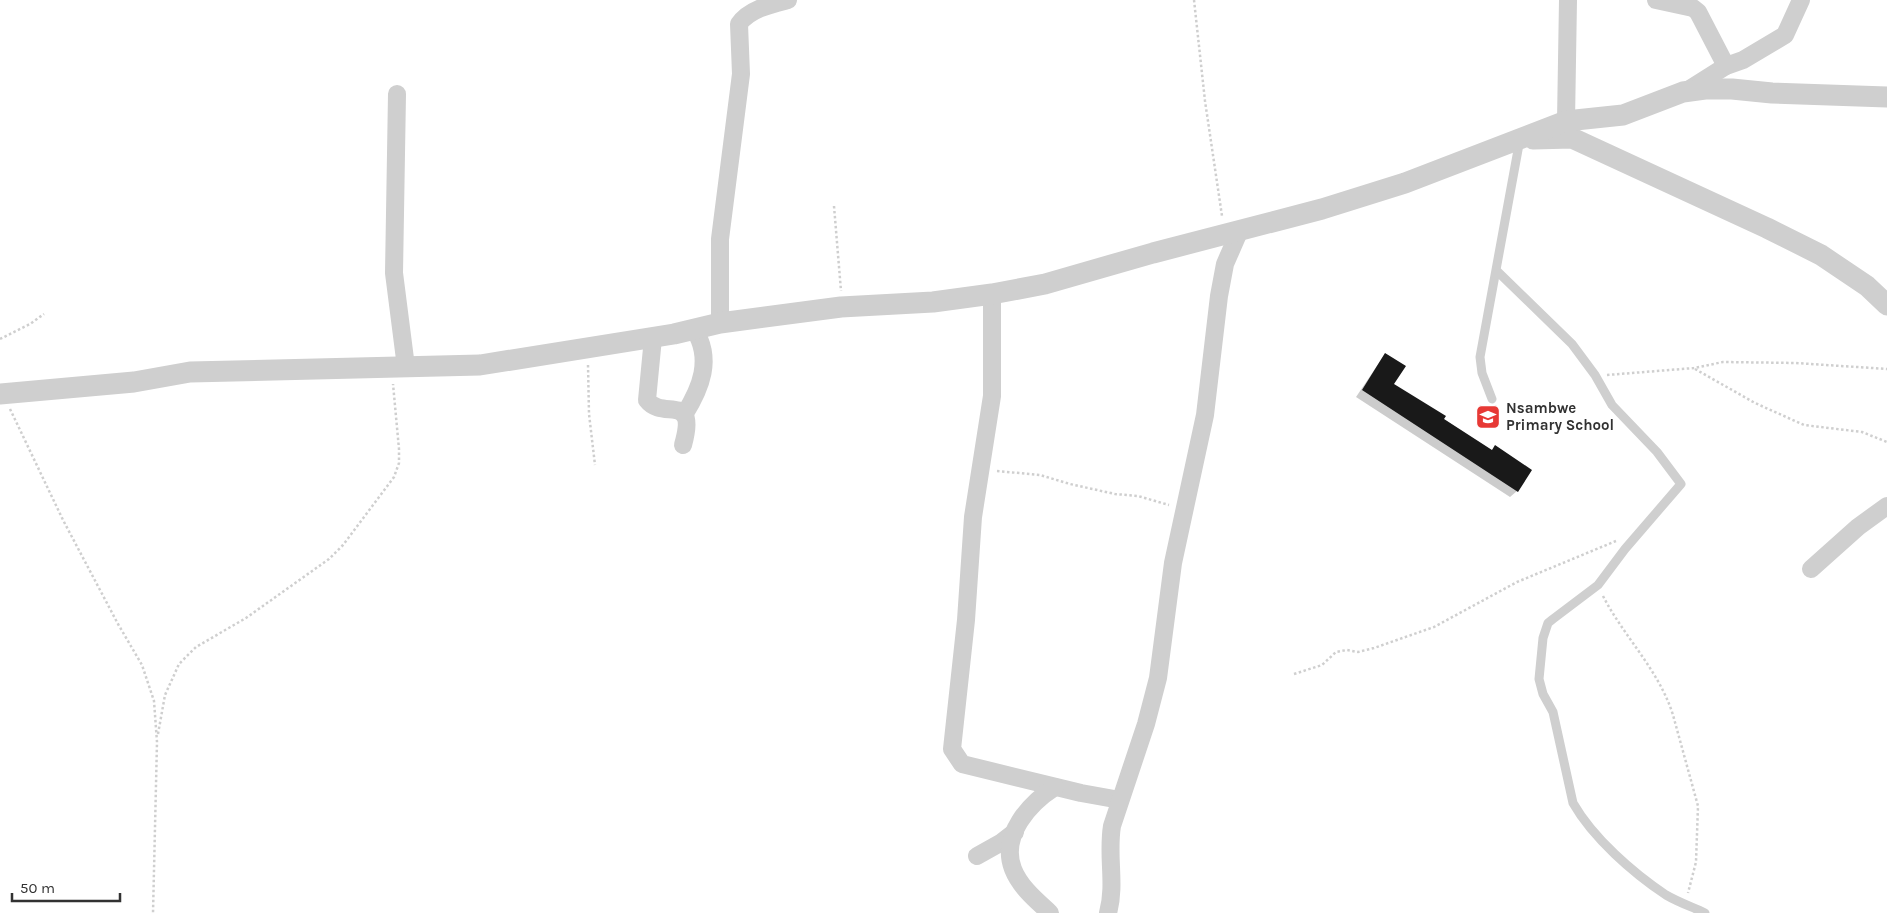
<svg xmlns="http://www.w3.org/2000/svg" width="1887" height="913" viewBox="0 0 1887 913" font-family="Karla,sans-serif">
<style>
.shadow{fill:#0003}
.building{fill:#191919}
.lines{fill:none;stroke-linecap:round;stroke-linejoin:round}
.path{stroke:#cfcfcf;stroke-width:2.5;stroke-dasharray:2.5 2.5;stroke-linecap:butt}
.service{stroke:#cfcfcf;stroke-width:9}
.minor{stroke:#cfcfcf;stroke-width:18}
.tertiary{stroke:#cfcfcf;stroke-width:21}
.labels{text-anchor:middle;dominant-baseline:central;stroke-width:5;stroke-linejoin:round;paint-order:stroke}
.poi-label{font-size:15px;font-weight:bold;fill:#323232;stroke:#fff;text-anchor:start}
</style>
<rect width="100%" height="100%" fill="#fff"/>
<!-- shadow -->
<polygon class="shadow" points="1385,354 1392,384 1491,451 1495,447 1517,491 1510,497 1356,397"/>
<!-- building -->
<polygon class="building" points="1385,353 1406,366 1394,384 1446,416 1444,419 1492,450 1495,445 1532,470 1518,492 1362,390"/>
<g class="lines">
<!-- path -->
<g class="path">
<polyline points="1194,0 1205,101 1222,216"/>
<polyline points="834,206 841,291"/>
<polyline points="0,339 30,324 44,314"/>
<polyline points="588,365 589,414 595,465"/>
<polyline points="1695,369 1755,403 1804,425 1862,432 1887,442"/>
<polyline points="1607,375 1694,368 1723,362 1796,363 1887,369"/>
<polyline points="10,409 63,520 118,624 142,665 154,701 157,742 153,913"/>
<polyline points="997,471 1040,475 1070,484 1115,494 1138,496 1169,505"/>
<path d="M 1603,596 C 1624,637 1659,670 1673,715 L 1698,806 L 1696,862 L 1688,893"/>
<polyline points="1294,674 1322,665 1336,652 1347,650 1358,652 1374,648 1434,627 1517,582 1616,541"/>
<polyline points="158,734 165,695 179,664 196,647 246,618 329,559 343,545 394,477 399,463 399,449 393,384"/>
</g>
<!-- service -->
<g class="service">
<path d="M 1498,272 L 1572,344 L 1595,375 L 1612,405 L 1657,452 L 1681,484 L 1625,549 L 1598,585 L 1553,619 L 1548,623 L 1543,638 L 1539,679 L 1543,694 L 1553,712 L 1573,803 C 1593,838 1633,873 1666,895 C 1678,902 1692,907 1705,913"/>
<polyline points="1492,399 1482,373 1480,357 1520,139"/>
</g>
<!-- minor -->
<g class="minor">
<polyline points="1656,0 1693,8 1698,12 1726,66"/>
<polyline points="1688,90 1726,66 1743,60 1785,35 1801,0"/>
<polyline points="397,94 394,273 406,367"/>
<polyline points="1566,121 1568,0"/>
<polyline points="992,294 992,396 973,517 966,620 952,749 962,764 1081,793 1120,800"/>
<path d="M 720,323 L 720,239 L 741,74 L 739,24 C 749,9 772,4 788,0"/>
<path d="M 653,338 L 647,400 C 663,421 698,391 683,445"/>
<path d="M 684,415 C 701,388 713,359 694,329"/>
<polyline points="1811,569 1858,527 1887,506"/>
<polyline points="977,856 1002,842 1015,832"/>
<path d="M 1050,913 C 1036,900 1020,887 1013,869 C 1000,835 1030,803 1055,787"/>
<path d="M 1108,913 C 1116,884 1107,856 1112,826 L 1146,724 L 1158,678 L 1173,563 L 1205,415 L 1219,296 L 1225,264 L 1239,232"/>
</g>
<!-- tertiary -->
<g class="tertiary">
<polyline points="1533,139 1572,138 1767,228 1821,255 1867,286 1887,305"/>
<polyline points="0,394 134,382 190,372 480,365 674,334 720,323 841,307 933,302 992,294 1045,284 1153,253 1322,209 1405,183 1566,121 1623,115 1683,92 1705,89 1732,89 1772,93 1887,97"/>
</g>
</g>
<!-- icons -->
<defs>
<symbol id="school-square" viewBox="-11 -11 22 22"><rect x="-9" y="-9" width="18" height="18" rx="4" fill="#e73935" stroke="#fff"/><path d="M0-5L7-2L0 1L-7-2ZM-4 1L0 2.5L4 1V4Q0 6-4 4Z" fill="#fff"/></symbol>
</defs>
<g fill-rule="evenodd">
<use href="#school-square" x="1474" y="403" width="28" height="28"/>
</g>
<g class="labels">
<!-- poi labels -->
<g class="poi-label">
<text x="1506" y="408">Nsambwe<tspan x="1506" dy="17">Primary School</tspan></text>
</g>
</g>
<!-- scale -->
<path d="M12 893v8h108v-8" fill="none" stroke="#323232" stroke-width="2.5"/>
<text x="20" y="893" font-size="15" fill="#323232" stroke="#ffffff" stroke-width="4" paint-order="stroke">50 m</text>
</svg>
